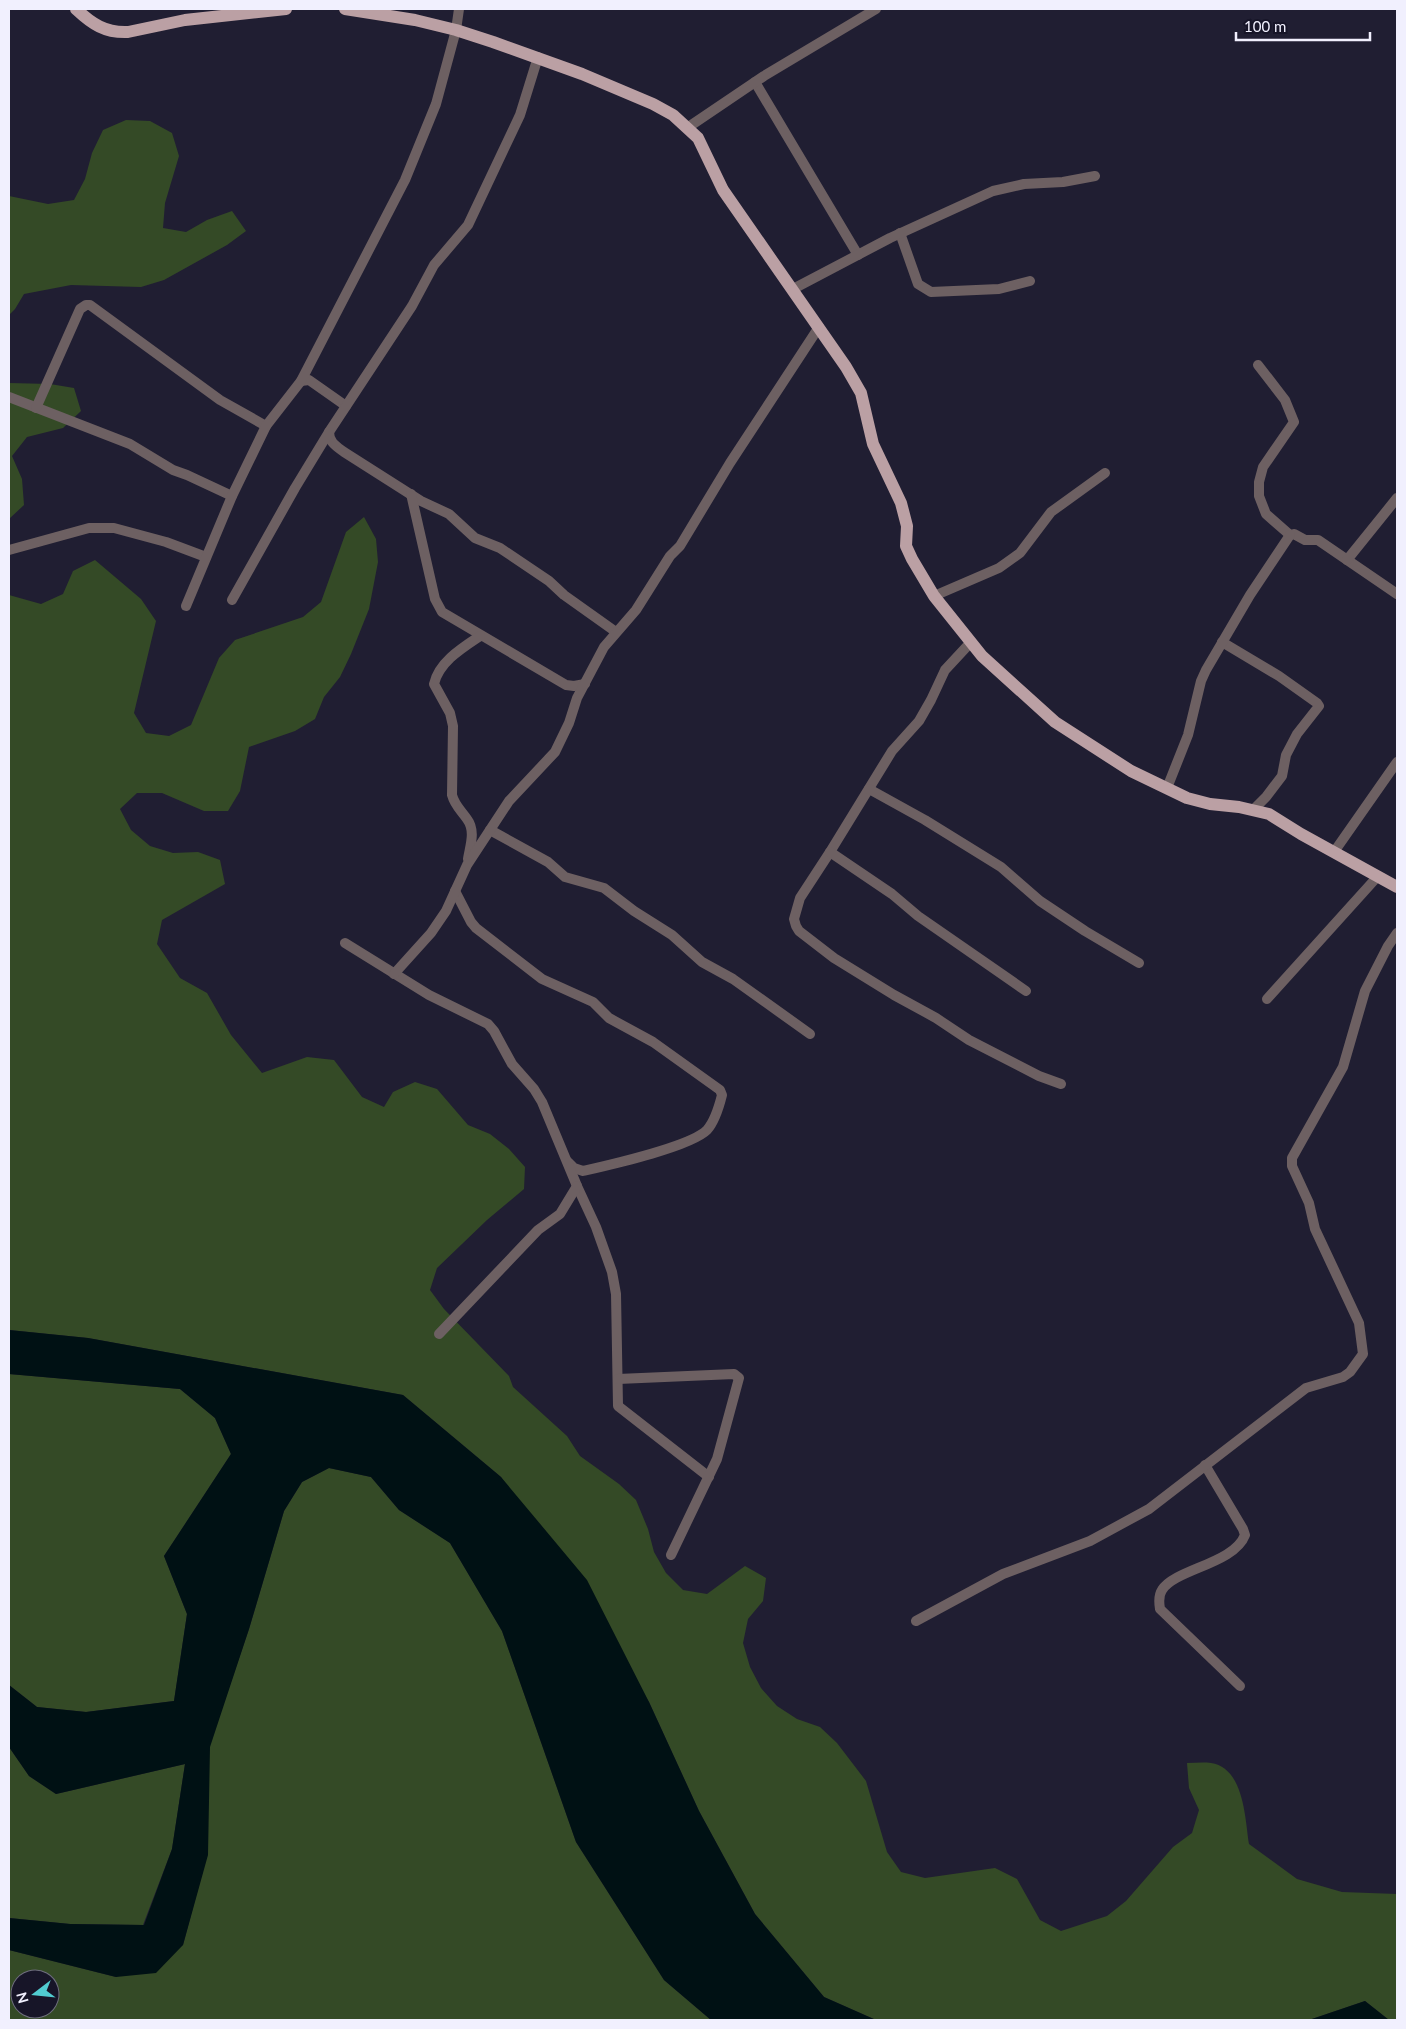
<svg xmlns="http://www.w3.org/2000/svg" width="1406" height="2029" viewBox="0 0 1406 2029" font-family="Lato,sans-serif">
<style>
.green{fill:#344a26;fill-rule:evenodd}
.water{fill:#001114}
.lines{fill:none;stroke-linecap:round;stroke-linejoin:round}
.minor{stroke:#6d6062;stroke-width:10}
.major{stroke:#bba0a4;stroke-width:12}
</style>
<rect width="100%" height="100%" fill="#201e32"/>
<!-- green -->
<g class="green">
<polygon points="126,120 150,121 172,133 179,156 165,203 163,228 186,232 207,220 232,211 246,231 227,245 164,280 141,287 71,285 24,294 15,309 9,315 9,196 48,204 74,200 85,179 92,153 103,130"/>
<polygon points="9,383 50,384 74,388 81,411 63,428 27,437 12,456 22,479 24,505 9,519"/>
<path d="M 364,517 L 376,539 L 378,562 L 369,609 L 351,654 L 340,677 L 324,697 L 315,719 L 295,731 L 249,747 L 240,791 L 228,811 L 204,811 L 162,793 L 137,793 L 120,809 L 131,830 L 150,846 L 173,853 L 198,852 L 220,860 L 225,884 L 162,920 L 157,944 L 180,978 L 207,993 L 231,1035 L 262,1073 L 307,1057 L 334,1060 L 362,1097 L 384,1107 L 393,1092 L 415,1082 L 437,1089 L 468,1125 L 490,1134 L 509,1149 L 525,1167 L 524,1189 L 487,1220 L 437,1268 L 430,1290 L 444,1309 L 509,1376 L 513,1387 L 567,1436 L 580,1456 L 619,1484 L 636,1500 L 648,1529 L 654,1552 L 666,1573 L 683,1590 L 707,1594 L 745,1566 L 766,1578 L 763,1601 L 748,1619 L 743,1643 L 750,1667 L 761,1688 L 777,1706 L 797,1719 L 820,1727 L 837,1743 L 866,1781 L 887,1852 L 901,1872 L 925,1878 L 995,1868 L 1017,1879 L 1040,1920 L 1061,1931 L 1107,1916 L 1126,1901 L 1173,1847 L 1192,1833 L 1199,1810 L 1189,1788 L 1187,1763 C 1195,1763 1203,1762 1211,1763 C 1244,1768 1245,1818 1249,1844 L 1297,1879 L 1342,1892 L 1397,1894 L 1397,2020 L 1389,2020 L 1365,2001 L 1309,2020 L 876,2020 L 824,1997 L 755,1914 L 699,1811 L 649,1702 L 501,1477 L 403,1395 L 88,1338 L 9,1330 L 9,595 L 41,604 L 63,594 L 73,571 L 95,560 L 141,599 L 156,621 L 134,713 L 146,733 L 169,736 L 191,725 L 219,658 L 235,640 L 303,617 L 321,602 L 346,532 Z"/>
<polygon points="9,1374 180,1389 215,1418 231,1454 164,1556 187,1614 174,1701 86,1712 37,1707 9,1685"/>
<path d="M 329,1468 L 371,1477 L 399,1510 L 450,1543 L 502,1631 L 576,1842 L 664,1980 L 711,2020 L 9,2020 L 9,1950 L 116,1977 L 183,1945 L 207,1855 L 209,1747 L 249,1629 L 284,1511 L 302,1482 ZM 20,1979 L 50,1979 L 50,2009 L 20,2009 Z"/>
<polygon points="9,1747 29,1776 56,1794 185,1764 172,1849 143,1925 70,1924 9,1918"/>
</g>
<!-- water -->
<g class="water">
<polygon points="9,1330 88,1338 403,1395 501,1477 587,1580 649,1702 699,1811 755,1914 824,1997 876,2020 711,2020 664,1980 576,1842 502,1631 450,1543 399,1510 371,1477 329,1468 302,1482 284,1511 249,1629 210,1747 208,1855 183,1945 156,1973 116,1977 9,1950 9,1918 70,1924 144,1925 172,1849 185,1764 56,1794 29,1776 9,1747 9,1685 37,1707 86,1712 174,1701 187,1614 164,1556 231,1454 215,1418 180,1389 9,1374"/>
<polygon points="1365,2001 1389,2020 1309,2020"/>
</g>
<g class="lines">
<!-- minor -->
<g class="minor">
<polyline points="755,82 858,255"/>
<polyline points="687,128 764,76 876,9"/>
<polyline points="900,233 918,284 931,292 999,289 1030,281"/>
<polyline points="793,289 890,238 993,191 1024,184 1063,182 1095,176"/>
<polyline points="1258,365 1285,400 1294,422 1263,467 1259,482 1259,496 1266,514 1290,535 1294,534 1305,540 1318,540 1397,594"/>
<polyline points="301,381 309,380 346,406"/>
<polyline points="9,397 130,444 173,470 187,475 232,496"/>
<polyline points="36,408 80,309 86,305 90,305 220,400 266,426"/>
<path d="M 329,432 C 329,442 336,446 344,452 L 421,501 L 449,514 L 475,538 L 500,548 L 549,581 L 564,595 L 616,632"/>
<polyline points="411,494 435,599 442,612 566,685 574,686 585,684"/>
<polyline points="9,550 89,528 114,528 166,542 206,557"/>
<polyline points="1347,560 1397,498"/>
<polyline points="934,596 999,568 1020,553 1051,512 1105,473"/>
<polyline points="232,600 295,488 329,432 412,306 434,265 468,225 520,115 538,57"/>
<polyline points="186,606 232,496 266,426 301,381 405,180 436,104 456,30 459,9"/>
<polyline points="971,642 945,670 931,700 919,721 892,751 830,852 800,898 794,919 796,926 799,931 834,958 894,995 936,1018 969,1040 1039,1076 1061,1084"/>
<polyline points="1222,642 1279,676 1317,703 1319,706 1297,734 1286,755 1282,776 1266,797 1253,810"/>
<polyline points="1167,788 1188,735 1201,681 1206,670 1250,595 1290,535"/>
<polyline points="869,789 925,820 1001,867 1040,901 1085,931 1139,963"/>
<polyline points="490,830 548,862 565,877 604,888 634,911 672,935 702,962 733,979 810,1034"/>
<polyline points="830,852 892,894 918,916 1026,991"/>
<polyline points="1334,852 1397,762"/>
<path d="M 468,859 C 470,846 476,831 467,819 C 461,810 455,806 452,795 L 453,726 L 450,713 L 434,684 C 439,662 462,648 480,636"/>
<path d="M 455,891 L 471,922 L 476,928 L 542,979 L 593,1002 L 609,1018 L 653,1042 L 720,1090 L 722,1095 C 719,1107 715,1121 707,1130 C 690,1147 609,1165 583,1171 L 574,1168 L 568,1162"/>
<polyline points="345,943 429,995 488,1024 494,1031 512,1064 534,1089 542,1102 577,1186 596,1227 612,1272 616,1294 618,1406 709,1477"/>
<polyline points="394,974 431,933 446,911 467,865 509,801 555,752 569,723 577,698 604,647 636,610 670,556 680,546 730,463 819,327"/>
<polyline points="1267,999 1378,876"/>
<polyline points="439,1334 538,1230 560,1214 577,1186"/>
<polyline points="618,1379 734,1374 739,1378 717,1459 671,1555"/>
<path d="M 1205,1465 L 1243,1529 L 1245,1535 C 1234,1564 1175,1569 1162,1590 C 1158,1596 1159,1603 1160,1609 L 1240,1686"/>
<polyline points="916,1621 1003,1574 1090,1541 1149,1509 1306,1388 1343,1377 1350,1372 1363,1354 1359,1323 1315,1229 1309,1203 1292,1166 1292,1158 1343,1067 1365,991 1388,946 1397,933"/>
</g>
<!-- major -->
<g class="major">
<path d="M 76,9 C 92,24 105,33 128,32 L 185,20 L 286,9"/>
<polyline points="345,9 415,20 456,30 493,42 582,74 653,104 673,115 698,138 723,190 846,367 861,393 873,444 901,503 907,526 906,546 912,559 934,596 982,656 1055,722 1131,771 1187,798 1210,804 1239,807 1269,814 1301,834 1397,887"/>
</g>
</g>
<!-- border -->
<rect width="1406" height="2029" fill="none" stroke="#f1f0fe" stroke-width="20"/>
<!-- north arrow -->
<g transform="translate(35 1994) rotate(254)"><circle r="24" fill="#171528" stroke="#6e6d7e"/>
<path d="M0-4L9 19L0 12L-9 19Z" fill="#51ccd1"/>
<text y="-8" font-size="14" font-weight="bold" text-anchor="middle" fill="#f1f0fe">N</text>
</g>
<!-- scale -->
<path d="M1236 32v8h134v-8" fill="none" stroke="#f1f0fe" stroke-width="2.5"/>
<text x="1244" y="32" font-size="15" fill="#f1f0fe" stroke="#171528" stroke-width="4" paint-order="stroke">100 m</text>
</svg>
